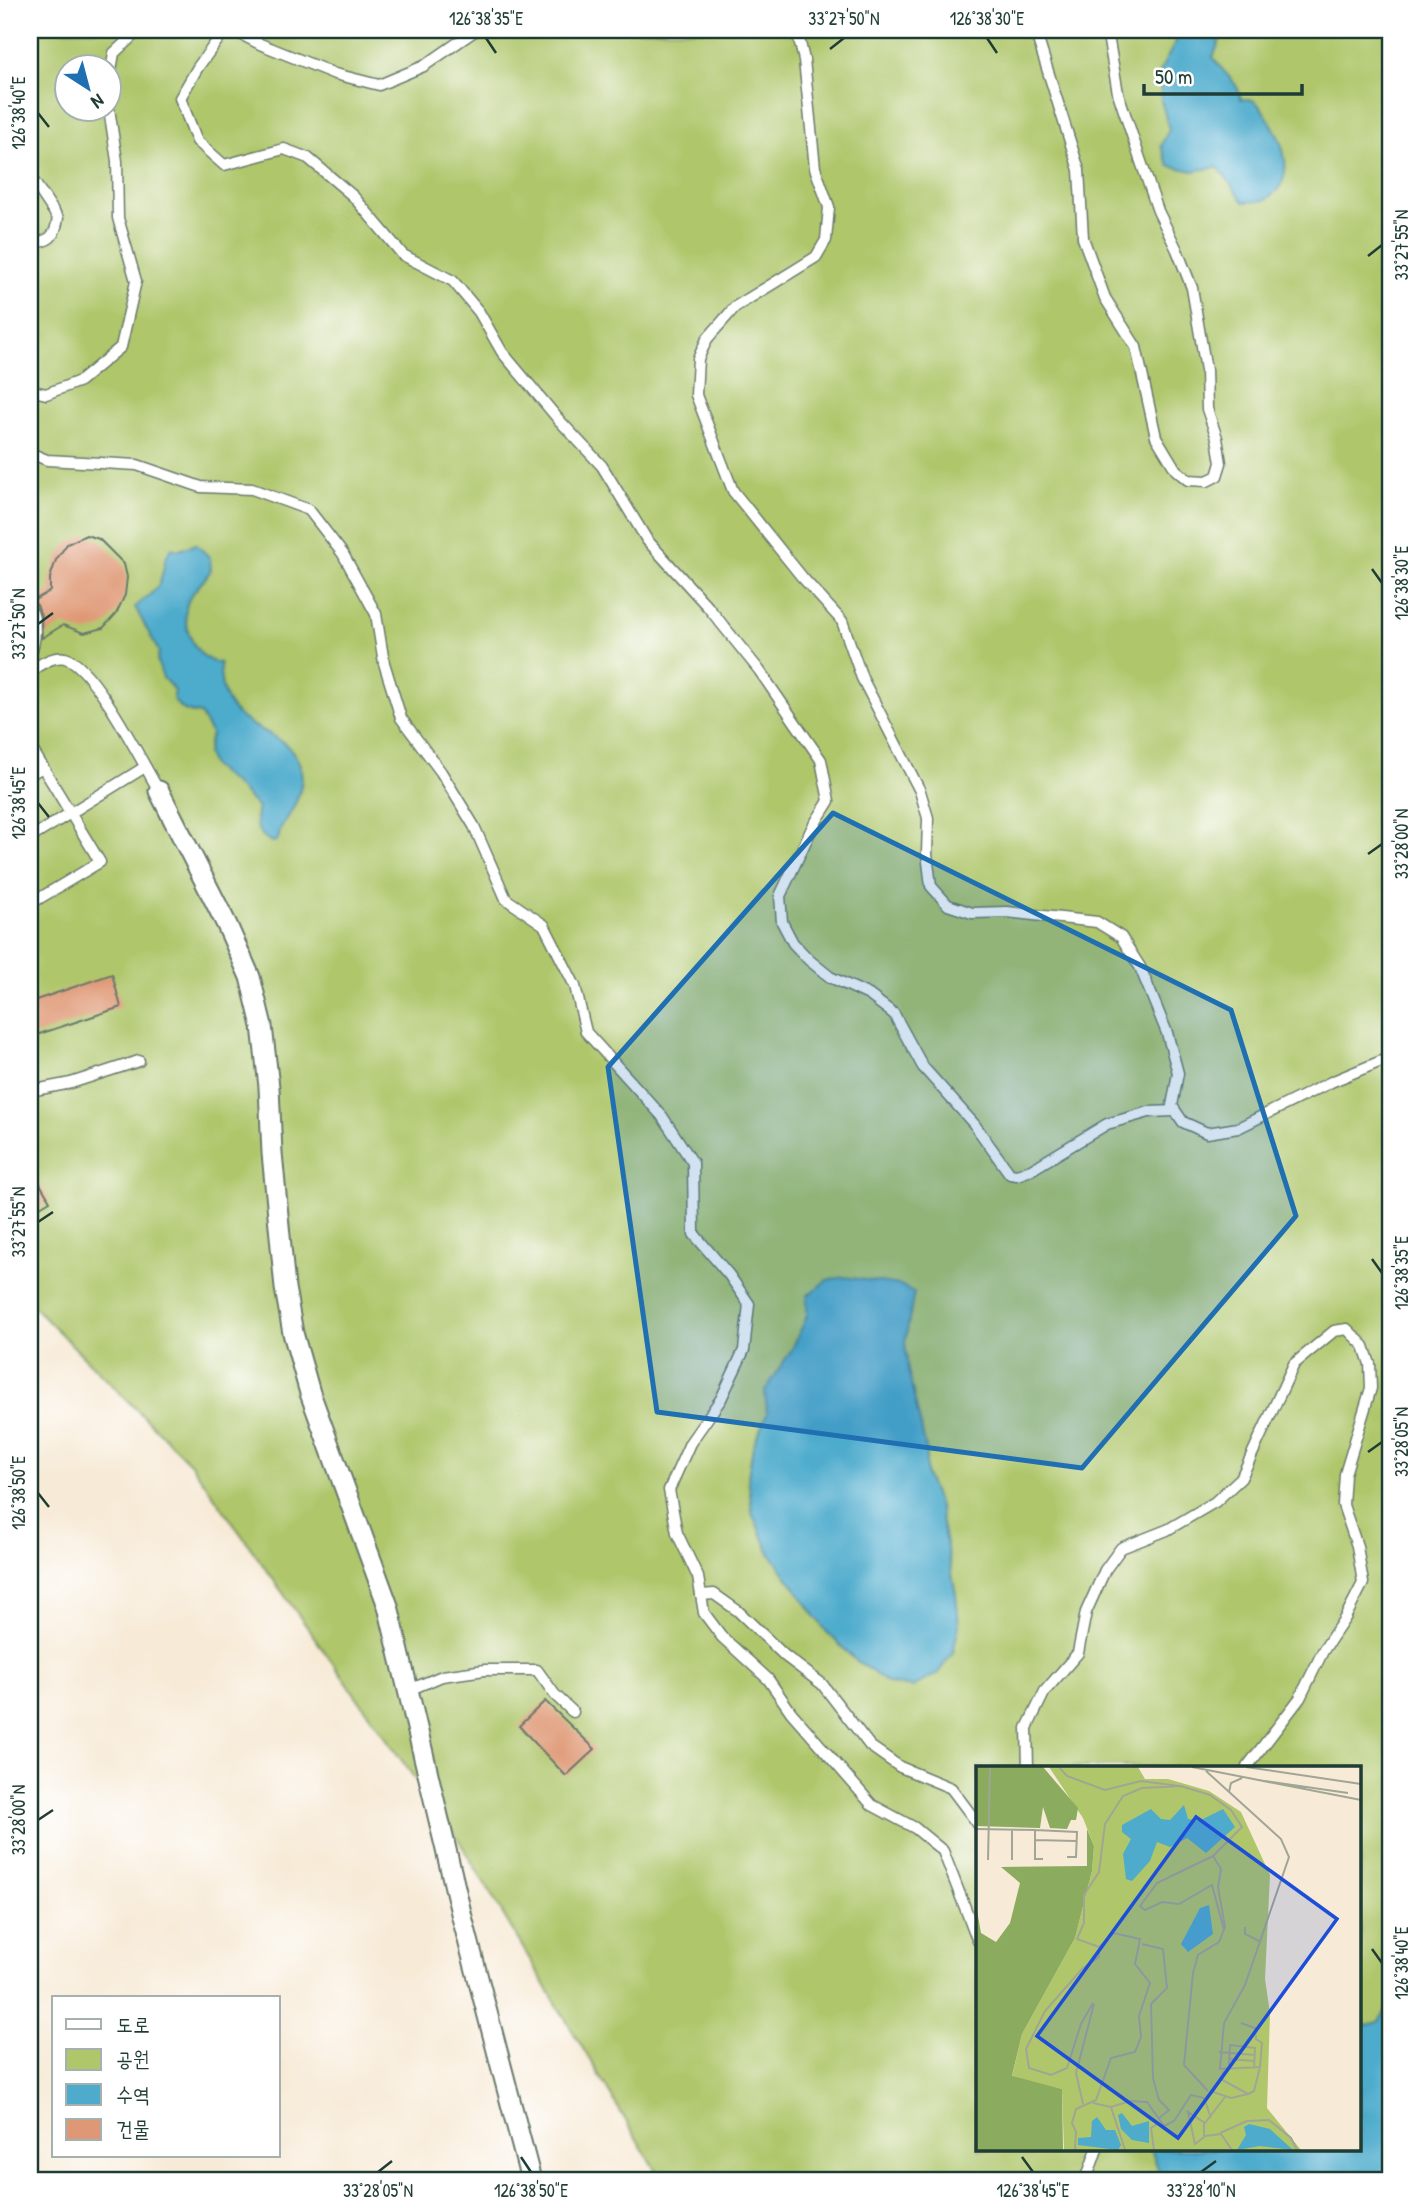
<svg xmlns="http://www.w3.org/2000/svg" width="1421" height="2210" viewBox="0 0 1421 2210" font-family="'Patrick Hand','Poor Story',sans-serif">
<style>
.green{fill:#afc66a;stroke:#67824f;stroke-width:2;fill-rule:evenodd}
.water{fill:#4eabcc;stroke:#367480;stroke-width:2}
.building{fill:#df9875}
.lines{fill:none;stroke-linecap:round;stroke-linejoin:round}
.service-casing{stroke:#6b7a6d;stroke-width:13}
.minor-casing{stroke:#6b7a6d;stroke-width:23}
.service{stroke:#fff;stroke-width:10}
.minor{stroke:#fff;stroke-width:19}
.marked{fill:#1f6fb2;fill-opacity:0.2;stroke:#1f6fb2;stroke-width:5;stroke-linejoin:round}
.ticks{fill:none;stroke:#1f3d34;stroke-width:2.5}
.inset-road{fill:none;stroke:#a1a595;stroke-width:2}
.view{fill:#1d4ed8;fill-opacity:0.15;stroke:#1d4ed8;stroke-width:3.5}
.inset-edge{fill:none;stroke:#1f3d34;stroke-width:3.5}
.neatline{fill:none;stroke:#1f3d34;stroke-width:2.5}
.ticks-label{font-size:18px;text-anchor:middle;fill:#1f3d34}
</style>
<rect width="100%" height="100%" fill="#fff"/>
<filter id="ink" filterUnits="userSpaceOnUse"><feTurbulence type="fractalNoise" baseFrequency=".0143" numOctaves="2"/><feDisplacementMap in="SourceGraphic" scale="14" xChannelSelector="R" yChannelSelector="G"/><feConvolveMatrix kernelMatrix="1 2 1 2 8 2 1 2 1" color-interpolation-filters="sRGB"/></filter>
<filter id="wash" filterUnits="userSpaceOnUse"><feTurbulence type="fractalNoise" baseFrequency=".00686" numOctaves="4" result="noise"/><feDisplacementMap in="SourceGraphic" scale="28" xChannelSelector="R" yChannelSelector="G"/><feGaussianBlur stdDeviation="1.57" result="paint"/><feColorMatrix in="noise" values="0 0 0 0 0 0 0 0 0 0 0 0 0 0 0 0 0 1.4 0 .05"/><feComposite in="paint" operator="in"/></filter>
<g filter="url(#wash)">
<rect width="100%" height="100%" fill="#f7ead6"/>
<!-- green -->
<path class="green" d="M 30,30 L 1391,30 L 1391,2180 L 671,2180 L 657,2173 L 460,1842 L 191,1464 L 30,1303 ZM 66,66 L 108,66 L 108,108 L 66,108 ZM 978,1767 L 1360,1767 L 1360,2149 L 978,2149 Z"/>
<!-- water -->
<g class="water">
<path d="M 1182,30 L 1224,30 L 1213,57 C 1222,73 1238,80 1241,99 C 1243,99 1250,99 1252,100 C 1260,103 1265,114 1270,121 C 1285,145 1297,181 1266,199 C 1260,202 1251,202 1244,202 L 1218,167 L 1193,171 L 1169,166 L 1161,146 L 1169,129 L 1161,100 L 1160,71 Z"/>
<path d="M 196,544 L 210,558 L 211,569 C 206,581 193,589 188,601 C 179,623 196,662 220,663 C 220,681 222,699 236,713 C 250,727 271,732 286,745 C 314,769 299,802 282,826 C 279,831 280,836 277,841 L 272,842 C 257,834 253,824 258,808 L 240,789 L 212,766 L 207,754 L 211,733 L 200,714 C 186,712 180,710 173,698 L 175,691 L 163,678 L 157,661 L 159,652 L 135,607 C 142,599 152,595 157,587 C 166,575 161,559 172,548 L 179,550 Z"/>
<polygon points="844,1277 900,1285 914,1292 905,1342 908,1370 926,1449 926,1475 938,1503 956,1594 959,1625 953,1653 937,1674 913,1687 889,1684 853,1658 826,1631 770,1553 752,1513 748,1476 753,1446 767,1414 765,1391 793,1347 807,1316 807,1296 827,1280"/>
<polygon points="1391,2005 1391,2180 1162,2180 1151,2149 1360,2149 1360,2027 1378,2022"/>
</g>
<g id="blocks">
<!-- building -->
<g class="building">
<polygon points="86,535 99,539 124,564 127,577 125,595 116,614 103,628 84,633 63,625 42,638 41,616 37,605 31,602 50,591 50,578 56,560 67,544"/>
<polygon points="112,974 121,1007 30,1037 30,1002"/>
<polygon points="30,1167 50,1201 30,1213"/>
<polygon points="545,1701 595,1749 566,1776 519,1726"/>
</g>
</g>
</g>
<g filter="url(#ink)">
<use href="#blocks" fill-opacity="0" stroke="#6b7a6d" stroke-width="2"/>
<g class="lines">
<defs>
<g id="service">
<polyline points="225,30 198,67 180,98 197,141 224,165 284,149 308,158 353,196 403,255 453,281 479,312 502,352 559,420 602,466 647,540 708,607 759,670 821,760 829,801 812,828 780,896 782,922 793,943 809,960 830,977 869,995 894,1014 923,1067 974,1124 1010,1174 1017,1175 1031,1170 1107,1124 1149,1112 1175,1111"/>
<polyline points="233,30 260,44 335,74 379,85 424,66 476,30"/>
<polyline points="797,30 804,60 815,168 829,207 826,240 816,257 735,307 707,339 698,359 696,395 733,491 802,577 842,621 862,678 920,791 928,818 927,854 931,886 948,905 972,913 1007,912 1097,922 1121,937 1140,967 1167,1033 1178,1073 1172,1106 1183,1122 1207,1133 1238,1128 1331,1082 1391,1057"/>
<polyline points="1035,30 1079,170 1083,238 1105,298 1136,347 1156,437 1176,470 1188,480 1207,481 1217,476 1221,463 1217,438 1207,409 1206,370 1192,288 1177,250 1158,211 1138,153 1118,93 1107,30"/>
<polyline points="108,88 114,53 139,30"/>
<path d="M 30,180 L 34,182 L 58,218 C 55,238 49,242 30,243"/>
<polyline points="30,390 46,394 80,381 121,347 136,281 118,218 117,161 108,102"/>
<polyline points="30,453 47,460 137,465 201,487 252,489 309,510 343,554 376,614 384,663 401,718 441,772 474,826 506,899 544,925 575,986 586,1032 662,1116 693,1163 694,1234 729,1275 749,1304 744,1350 721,1399 690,1443 669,1490 677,1533 698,1577 704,1613 722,1637 768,1679 791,1712 872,1805 915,1828 943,1851 978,1941"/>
<path d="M 30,609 C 37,618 36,643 30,654"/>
<path d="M 30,671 C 40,665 53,655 65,658 C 93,664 143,764 159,791"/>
<polyline points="30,746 100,862 30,904"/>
<polyline points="30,774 43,767"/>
<polyline points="1391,788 1388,818 1391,824"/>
<polyline points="30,838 145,767"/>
<polyline points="30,1091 71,1083 139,1061"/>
<polyline points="701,1595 714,1594 738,1611 785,1656 822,1684 870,1746 900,1767 951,1788 978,1824"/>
<polyline points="409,1690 442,1676 485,1670 537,1670 555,1695 573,1712"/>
<polyline points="1028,1767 1027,1728 1045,1691 1078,1653 1086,1612 1105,1570 1121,1548 1167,1530 1215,1502 1241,1478 1294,1364 1334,1331 1347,1329 1364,1346 1370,1364 1371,1388 1345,1474 1343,1505 1357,1546 1363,1583 1345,1618 1323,1651 1300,1698 1247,1767"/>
<polyline points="1086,2180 1097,2149"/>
</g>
<polyline id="minor" points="159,791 227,925 250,977 262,1026 269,1087 272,1153 285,1288 293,1333 310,1393 388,1606 462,1917 531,2180"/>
</defs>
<!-- service casing -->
<use href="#service" class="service-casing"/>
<!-- minor casing -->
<use href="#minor" class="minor-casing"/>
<!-- service -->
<use href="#service" class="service"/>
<!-- minor -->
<use href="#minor" class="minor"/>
</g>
</g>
<!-- marked area -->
<path class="marked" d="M 833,813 L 1231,1010 L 1296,1216 L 1082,1468 L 657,1412 L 608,1067 Z"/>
<!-- ticks -->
<path class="ticks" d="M 486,38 L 496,53M 987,38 L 997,53M 830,49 L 844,38M 38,113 L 49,127M 1368,256 L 1382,245M 1372,569 L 1382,583M 38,624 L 53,613M 38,803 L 49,817M 1368,854 L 1382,844M 38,1222 L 53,1212M 1372,1259 L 1382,1273M 1368,1452 L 1382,1442M 38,1493 L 49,1507M 38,1820 L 53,1810M 1372,1949 L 1382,1963M 521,2157 L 531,2172M 1022,2157 L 1033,2172M 378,2172 L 392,2161M 1201,2172 L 1216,2161"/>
<!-- overview -->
<g transform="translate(976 1766)">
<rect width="385" height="385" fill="#f7ead6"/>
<path d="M 73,1 L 162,1 L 169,13 L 192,13 L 233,25 L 265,46 L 294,109 L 289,213 L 294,247 L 291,342 L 325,384 L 88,384 L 86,323 L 36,311 L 46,268 L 99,172 L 116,105 L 118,80 L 107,52 Z" fill="#afc66a"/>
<path d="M 0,1 L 67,1 L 102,42 L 100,54 L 95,54 L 91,63 L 74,62 L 67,41 L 64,62 L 0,60 ZM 111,63 L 118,80 L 116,105 L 99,172 L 46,268 L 36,310 L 86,323 L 87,384 L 0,384 L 0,139 L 5,167 L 20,176 L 34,157 L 44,117 L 25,101 L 111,100 Z" fill="#8bab5e"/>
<path d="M 208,39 L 212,53 L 223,55 L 247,43 L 259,61 L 230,87 L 211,72 L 194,81 L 181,76 L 174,95 L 156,115 L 150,113 L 147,88 L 155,73 L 146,66 L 146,59 L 175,43 L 185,53 L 194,54 ZM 233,139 L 237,168 L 212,186 L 205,178 L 224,142 ZM 146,347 L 156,360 L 173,355 L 173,377 L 156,374 L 145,363 L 142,349 ZM 121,351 L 130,364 L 139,364 L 145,379 L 142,384 L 102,379 L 102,372 L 115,371 L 116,355 ZM 273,358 L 294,363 L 317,384 L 284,380 L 261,384 L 270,369 L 268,361 Z" fill="#4eabcc"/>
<path class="inset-road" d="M 83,1 L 91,10 L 129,24 L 165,15 L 203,20M 216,1 L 385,34M 270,1 L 385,18M 230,5 L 305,73 L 313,91 L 269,219 L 248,257 L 244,303 L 284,301 L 286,277 L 280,273 L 279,262 L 265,257M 289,15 L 372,27M 253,26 L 255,17 L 266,12M 0,63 L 59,64 L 59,93 L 67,93M 36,64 L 36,94M 59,64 L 101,66 L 100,91 L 91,91M 59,74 L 100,75M 237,90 L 181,117 L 164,140 L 169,144 L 186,136 L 203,138 L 236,119 L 248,164M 12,94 L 14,1M 269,161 L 269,168 L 283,175M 166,178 L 187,183 L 191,222 L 175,238 L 177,312 L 183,334 L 193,344 L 182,353M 117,237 L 105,258 L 91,302 L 75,309 L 53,302 L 50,283 L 69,245 L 106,203 L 123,191 L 123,182M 243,286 L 279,289M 253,293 L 278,295M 253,300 L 254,279 L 279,282 L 278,303M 248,305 L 237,326 L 255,332 L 272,328M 243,312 L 272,328 L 278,325 L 284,301M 228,332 L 235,352M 117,337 L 135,341 L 149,384M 107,338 L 100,307 L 118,238M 135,341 L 154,335 L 171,336 L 188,360 L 198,355 L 215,329 L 228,332M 228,357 L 228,371 L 219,378 L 212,346 L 229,357 L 249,331M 244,367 L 271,355 L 293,354 L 315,372 L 321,384M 229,370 L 245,368 L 256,384M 99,384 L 100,366 L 96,357 L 100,343 L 120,334 L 135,292 L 159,286 L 165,271 L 163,250 L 174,217 L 159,198 L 164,173 L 138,167 L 123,181 L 101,173 L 108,157 L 108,129 L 123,106 L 129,58 L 147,30 L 166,22 L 205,20 L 234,29 L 255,44 L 266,61 L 237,90 L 245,103 L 242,121 L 249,161 L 243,176 L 222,189 L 217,207 L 208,299 L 232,325M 178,384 L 175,362 L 183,357"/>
<path class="view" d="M 220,51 L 361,153 L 202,372 L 61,270 Z"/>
<rect width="385" height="385" class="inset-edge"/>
</g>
<!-- margin -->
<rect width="1421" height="2210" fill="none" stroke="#fff" stroke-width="77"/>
<!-- legend -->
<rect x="52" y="1996" width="228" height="161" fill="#ffffff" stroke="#a5b1ae" stroke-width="2"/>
<rect x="66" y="2019" width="35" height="10" fill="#ffffff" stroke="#a5b1ae" stroke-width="2"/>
<text x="116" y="2032" font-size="21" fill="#1f3d34">도로</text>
<rect x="66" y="2049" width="35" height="21" fill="#afc66a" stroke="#a5b1ae" stroke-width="2"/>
<text x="116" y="2066" font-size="21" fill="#1f3d34">공원</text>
<rect x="66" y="2084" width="35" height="21" fill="#4eabcc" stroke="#a5b1ae" stroke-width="2"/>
<text x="116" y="2102" font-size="21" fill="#1f3d34">수역</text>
<rect x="66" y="2119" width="35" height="21" fill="#df9875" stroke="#a5b1ae" stroke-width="2"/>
<text x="116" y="2136" font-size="21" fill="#1f3d34">건물</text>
<!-- north arrow -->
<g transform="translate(88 88) rotate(144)"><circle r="33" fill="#ffffff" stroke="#a5b1ae" stroke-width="2"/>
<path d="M0-5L12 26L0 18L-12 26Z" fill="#1f6fb2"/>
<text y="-10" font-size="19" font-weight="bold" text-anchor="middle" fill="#1f3d34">N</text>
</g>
<!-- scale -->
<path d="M1144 84v10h158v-10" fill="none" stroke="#1f3d34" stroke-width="3.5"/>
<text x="1155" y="84" font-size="21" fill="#1f3d34" stroke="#ffffff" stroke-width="5" paint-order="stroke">50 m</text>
<rect x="38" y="38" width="1344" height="2134" class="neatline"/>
<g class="ticks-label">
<text x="486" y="25">126°38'35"E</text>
<text x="844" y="25">33°27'50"N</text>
<text x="987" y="25">126°38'30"E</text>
<text transform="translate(19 113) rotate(-90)" y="6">126°38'40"E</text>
<text transform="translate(1402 245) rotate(-90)" y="6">33°27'55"N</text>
<text transform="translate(1402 583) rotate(-90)" y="6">126°38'30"E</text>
<text transform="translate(19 624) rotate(-90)" y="6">33°27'50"N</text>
<text transform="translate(19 803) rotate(-90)" y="6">126°38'45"E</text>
<text transform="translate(1402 844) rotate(-90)" y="6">33°28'00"N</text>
<text transform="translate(19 1222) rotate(-90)" y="6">33°27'55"N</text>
<text transform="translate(1402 1273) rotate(-90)" y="6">126°38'35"E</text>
<text transform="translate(1402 1442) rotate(-90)" y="6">33°28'05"N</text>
<text transform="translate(19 1493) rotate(-90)" y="6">126°38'50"E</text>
<text transform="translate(19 1820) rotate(-90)" y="6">33°28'00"N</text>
<text transform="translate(1402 1963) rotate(-90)" y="6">126°38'40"E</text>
<text x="378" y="2197">33°28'05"N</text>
<text x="531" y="2197">126°38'50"E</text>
<text x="1033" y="2197">126°38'45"E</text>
<text x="1201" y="2197">33°28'10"N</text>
</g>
</svg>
